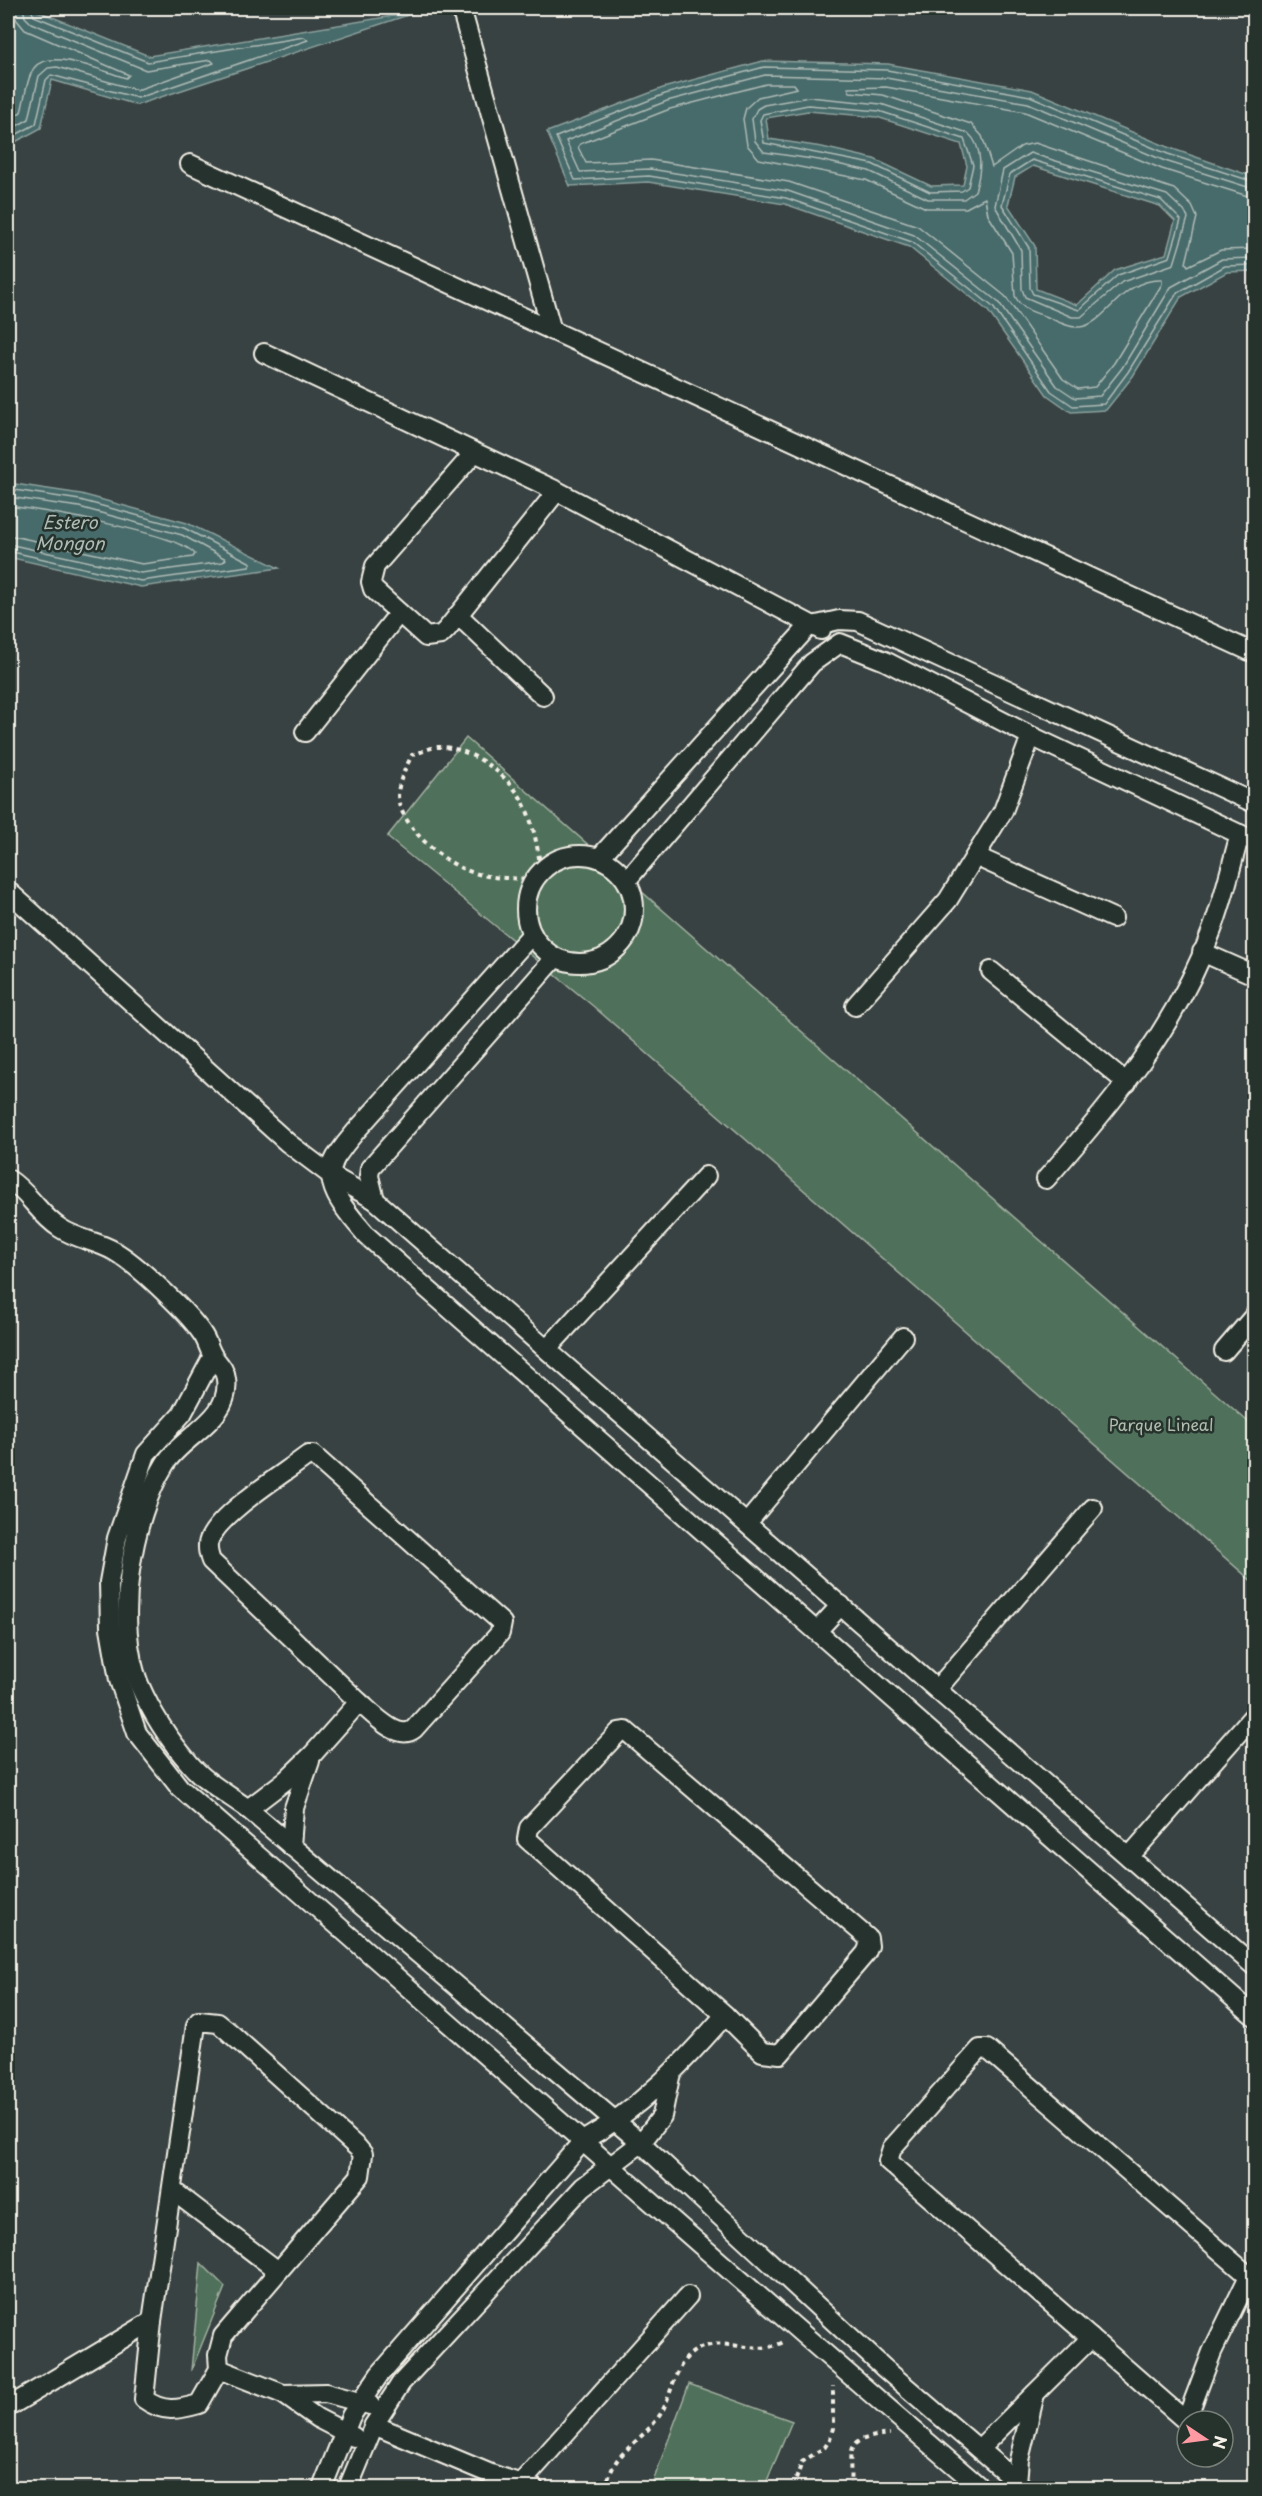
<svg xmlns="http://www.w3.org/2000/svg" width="1262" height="2496" viewBox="0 0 1262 2496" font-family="'Playpen Sans',sans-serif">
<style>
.green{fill:#50705a;stroke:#a2b0a1;stroke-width:1.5}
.water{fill:#476b6b;stroke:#8ca19d;stroke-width:1.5;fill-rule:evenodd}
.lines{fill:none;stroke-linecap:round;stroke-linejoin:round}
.shore{stroke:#afbbb6;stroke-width:1.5}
.street-casing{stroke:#f4f1e8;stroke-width:22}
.path{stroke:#f4f1e8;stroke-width:4;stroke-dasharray:4.5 4.5;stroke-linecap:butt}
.street{stroke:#26332d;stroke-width:18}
.labels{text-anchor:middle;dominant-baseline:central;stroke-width:5;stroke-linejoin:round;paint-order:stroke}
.park-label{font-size:16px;fill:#b2bdaf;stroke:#26332d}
.water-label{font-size:18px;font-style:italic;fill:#afbbb6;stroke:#26332d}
</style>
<rect width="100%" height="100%" fill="#384242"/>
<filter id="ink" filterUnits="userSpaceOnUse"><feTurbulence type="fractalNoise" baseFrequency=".0167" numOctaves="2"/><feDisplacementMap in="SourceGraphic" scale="12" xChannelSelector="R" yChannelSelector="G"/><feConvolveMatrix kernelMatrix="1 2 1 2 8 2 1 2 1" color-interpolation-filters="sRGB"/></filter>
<g filter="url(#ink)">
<!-- green -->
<g class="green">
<polygon points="466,738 1254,1427 1254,1583 593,1006 387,837"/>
<polygon points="201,2263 225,2287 191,2371"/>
<polygon points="689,2384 792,2421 764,2488 651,2487"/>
</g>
<!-- water -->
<g class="water">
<polygon points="8,8 30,8 149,56 417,12 137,105 52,80 41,128 8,146"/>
<path d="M 763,61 L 888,64 L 1032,90 L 1170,148 L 1254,177 L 1254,271 L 1227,272 L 1181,297 L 1133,376 L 1106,410 L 1071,412 L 1047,395 L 988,311 L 909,247 L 785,204 L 648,182 L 570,186 L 547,132 L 663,88 ZM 808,111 L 877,117 L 961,144 L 967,166 L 963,185 L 931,186 L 874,159 L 822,147 L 769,139 L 766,118 ZM 1033,166 L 1160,206 L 1175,221 L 1166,254 L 1115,270 L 1077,305 L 1036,289 L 1035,246 L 1008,205 L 1015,177 Z"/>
<polygon points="8,483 81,494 187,523 279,568 141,587 8,557"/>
</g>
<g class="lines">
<!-- shore -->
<g class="shore">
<path d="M 766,84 L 794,84 L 797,88 L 758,97 L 746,108 L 743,119 L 747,145 L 759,159 L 866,180 L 926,208 L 966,208 L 985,198 L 988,215 L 1012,253 L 1015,296 C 1021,309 1032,312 1045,316 C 1055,320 1068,328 1080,327 C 1107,324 1121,278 1162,280 L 1162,284 L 1114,363 L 1095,387 L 1078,389 L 1063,379 L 1005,296 L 918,226 L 789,182 L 651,160 L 586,163 L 578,147 L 580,144 L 670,109 Z"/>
<path d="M 809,97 L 881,104 L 968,133 C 984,147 981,173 975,191 L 964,199 L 928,199 L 869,171 L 819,160 L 764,152 L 755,141 L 752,119 L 757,109 L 764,105 Z"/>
<polygon points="808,105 879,111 964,139 973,165 968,187 962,191 930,192 872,164 764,143 760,120 763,114"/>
<path d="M 8,120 L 21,112 C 25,99 26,79 34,68 C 49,47 105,72 126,78 L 129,75 L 25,30 L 16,19 L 14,8"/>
<polyline points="8,131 29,119 39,76 48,68 57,67 137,90 214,63 211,60 146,70 31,23 25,17 23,8"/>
<polyline points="8,139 36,124 46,80 51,75 138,98 308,40 304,37 148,62 34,16 30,8"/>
<polygon points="1030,153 1167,195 1184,211 1188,218 1174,264 1122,282 1081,317 1072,317 1025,297 1022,289 1021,250 995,206 1003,170"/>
<polygon points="1032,160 1161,200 1181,220 1170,257 1118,275 1079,310 1033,294 1030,288 1029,248 1002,205 1010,174"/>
<polyline points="1254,182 1168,154 1030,96 887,70 764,67 665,94 556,137 575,180 649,176 786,198 912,242 993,307 1051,391 1073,406 1104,404 1128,372 1177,293 1225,266 1254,265"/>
<polyline points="1254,189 1165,161 1028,103 886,78 765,75 667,101 566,141 580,172 650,169 788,191 914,235 998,302 1057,386 1075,398 1100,396 1122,368 1171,287 1222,259 1254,258"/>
<polyline points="1254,198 1162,169 1025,112 886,87 848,88 850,92 883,95 971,124 982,136 992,167 1022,146 1035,143 1174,189 1192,206 1197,217 1186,263 1188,266 1221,250 1254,249"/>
<polyline points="8,489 80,500 184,528 251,563 249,566 141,581 8,551"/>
<polyline points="8,497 79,507 182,535 226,559 223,562 141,573 8,544"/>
<path d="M 8,506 C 40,510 179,533 195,554 L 193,557 L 142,564 L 8,535"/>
</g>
<defs>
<g id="street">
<polyline points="461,8 552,331"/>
<polyline points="190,164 1254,653"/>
<polyline points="264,353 557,491 821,630"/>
<polyline points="474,453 375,566 371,582 373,589 426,637 441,635 447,629 557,491"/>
<polyline points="458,615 543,696"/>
<polyline points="305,732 399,613"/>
<circle cx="580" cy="909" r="54"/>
<polyline points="975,856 1113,918"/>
<polyline points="600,857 808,627 839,620 858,621 1254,803"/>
<polyline points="627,880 812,663 840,643 885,661 1031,736 1254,841"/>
<polyline points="8,891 288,1143 332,1176 375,1200"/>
<path d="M 532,934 L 356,1131 C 349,1139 342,1148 336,1157 C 319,1186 351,1216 367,1236 L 1254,2016"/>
<polyline points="1202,952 1254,975"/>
<polyline points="555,958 370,1168 369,1176 375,1200 1254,1966"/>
<polyline points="991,971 1127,1083"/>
<polyline points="855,1006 948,900 1003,811 1031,736"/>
<path d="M 8,1179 C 29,1192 39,1215 60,1228 C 76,1239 97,1241 114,1251 C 137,1264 189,1313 203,1335 C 207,1341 209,1349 213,1356 C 218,1363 225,1369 226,1379 C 232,1419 183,1435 165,1464 C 131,1519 114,1623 139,1684 C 151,1712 170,1741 190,1764 C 205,1782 229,1795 248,1809 L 641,2143 L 884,2368 L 1024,2488"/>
<path d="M 1046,1179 C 1113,1103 1177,1026 1212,930 C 1224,899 1231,866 1240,834"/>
<polyline points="547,1349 706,1176"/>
<polyline points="1224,1351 1254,1316"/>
<path d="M 213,1356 L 182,1414 L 146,1454 L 117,1538 L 109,1582 L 110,1628 L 119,1680 L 137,1733 L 180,1788 C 448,2020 711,2258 981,2488"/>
<path d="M 308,1455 L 313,1455 L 502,1623 L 500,1633 L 414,1729 C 398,1742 372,1713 359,1702 L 211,1561 C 208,1553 206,1545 210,1538 C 223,1511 282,1475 308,1455 Z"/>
<polyline points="747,1523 903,1337"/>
<polyline points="817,1631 841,1605"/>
<polyline points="937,1689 1093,1508"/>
<polygon points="626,1731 868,1938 869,1946 866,1953 780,2054 762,2052 725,2015 527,1839 529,1828 619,1732"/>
<polyline points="248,1809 286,1780 312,1755 359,1702"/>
<polyline points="291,1846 294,1808 310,1761"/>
<polyline points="1129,1857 1254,1715"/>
<path d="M 199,2021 L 218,2023 L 228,2031 L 358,2148 L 363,2154 L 360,2176 L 223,2336 L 218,2355 L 219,2369 L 199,2404 C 178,2410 163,2413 144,2399 L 152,2321 L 196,2025 Z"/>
<polygon points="980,2049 987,2049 1249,2276 1212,2352 1186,2421 888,2161 892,2148"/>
<polyline points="172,2190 278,2271"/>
<polyline points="219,2369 283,2394 317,2418 354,2437"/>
<polyline points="283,2394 326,2393 370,2405"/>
<polyline points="10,2406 152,2321"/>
<polyline points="374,2425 491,2474 534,2488"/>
<polyline points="979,2449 1091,2338"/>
<polyline points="1017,2482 1019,2460 1035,2394"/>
<polyline points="521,2483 688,2296"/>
<path d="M 322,2488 L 351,2416 L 379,2375 L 584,2140 C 640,2109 683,2063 725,2015"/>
<polyline points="348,2488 374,2425 401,2383 583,2187 641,2143 662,2116 670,2077"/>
</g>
</defs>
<!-- street casing -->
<use href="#street" class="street-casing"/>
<!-- path -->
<g class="path">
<path d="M 534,879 C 514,878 494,879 475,873 C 447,866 407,832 399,803 C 395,787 405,769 412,755 C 420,753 430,747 439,747 C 469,746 511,776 524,804 C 534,825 538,849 541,872"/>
<path d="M 605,2488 C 608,2479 612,2467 618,2459 C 634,2440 657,2427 666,2403 C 675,2381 678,2356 703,2347 C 729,2338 760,2357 785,2341"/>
<polyline points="793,2488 802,2462 825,2447 830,2439 833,2428 833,2386"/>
<path d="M 850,2488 C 853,2449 839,2440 890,2434"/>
</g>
<!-- street -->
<use href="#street" class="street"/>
</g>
</g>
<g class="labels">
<!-- park labels -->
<g class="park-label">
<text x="1161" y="1424">Parque Lineal</text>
</g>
<!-- water labels -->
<g class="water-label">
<text x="70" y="521">Estero<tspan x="70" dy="21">Mongon</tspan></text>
</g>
</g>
<!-- margin -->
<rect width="1262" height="2496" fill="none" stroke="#26332d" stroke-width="30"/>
<rect x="15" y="15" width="1232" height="2466" fill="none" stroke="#f4f1e8" stroke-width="2" filter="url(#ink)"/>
<!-- north arrow -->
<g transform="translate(1205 2439) rotate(103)"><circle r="28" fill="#26332d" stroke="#787f78" stroke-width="1.5"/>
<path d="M0-4.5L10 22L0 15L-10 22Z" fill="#ff9aa2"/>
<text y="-9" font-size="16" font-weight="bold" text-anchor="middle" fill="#f4f1e8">N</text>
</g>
</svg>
